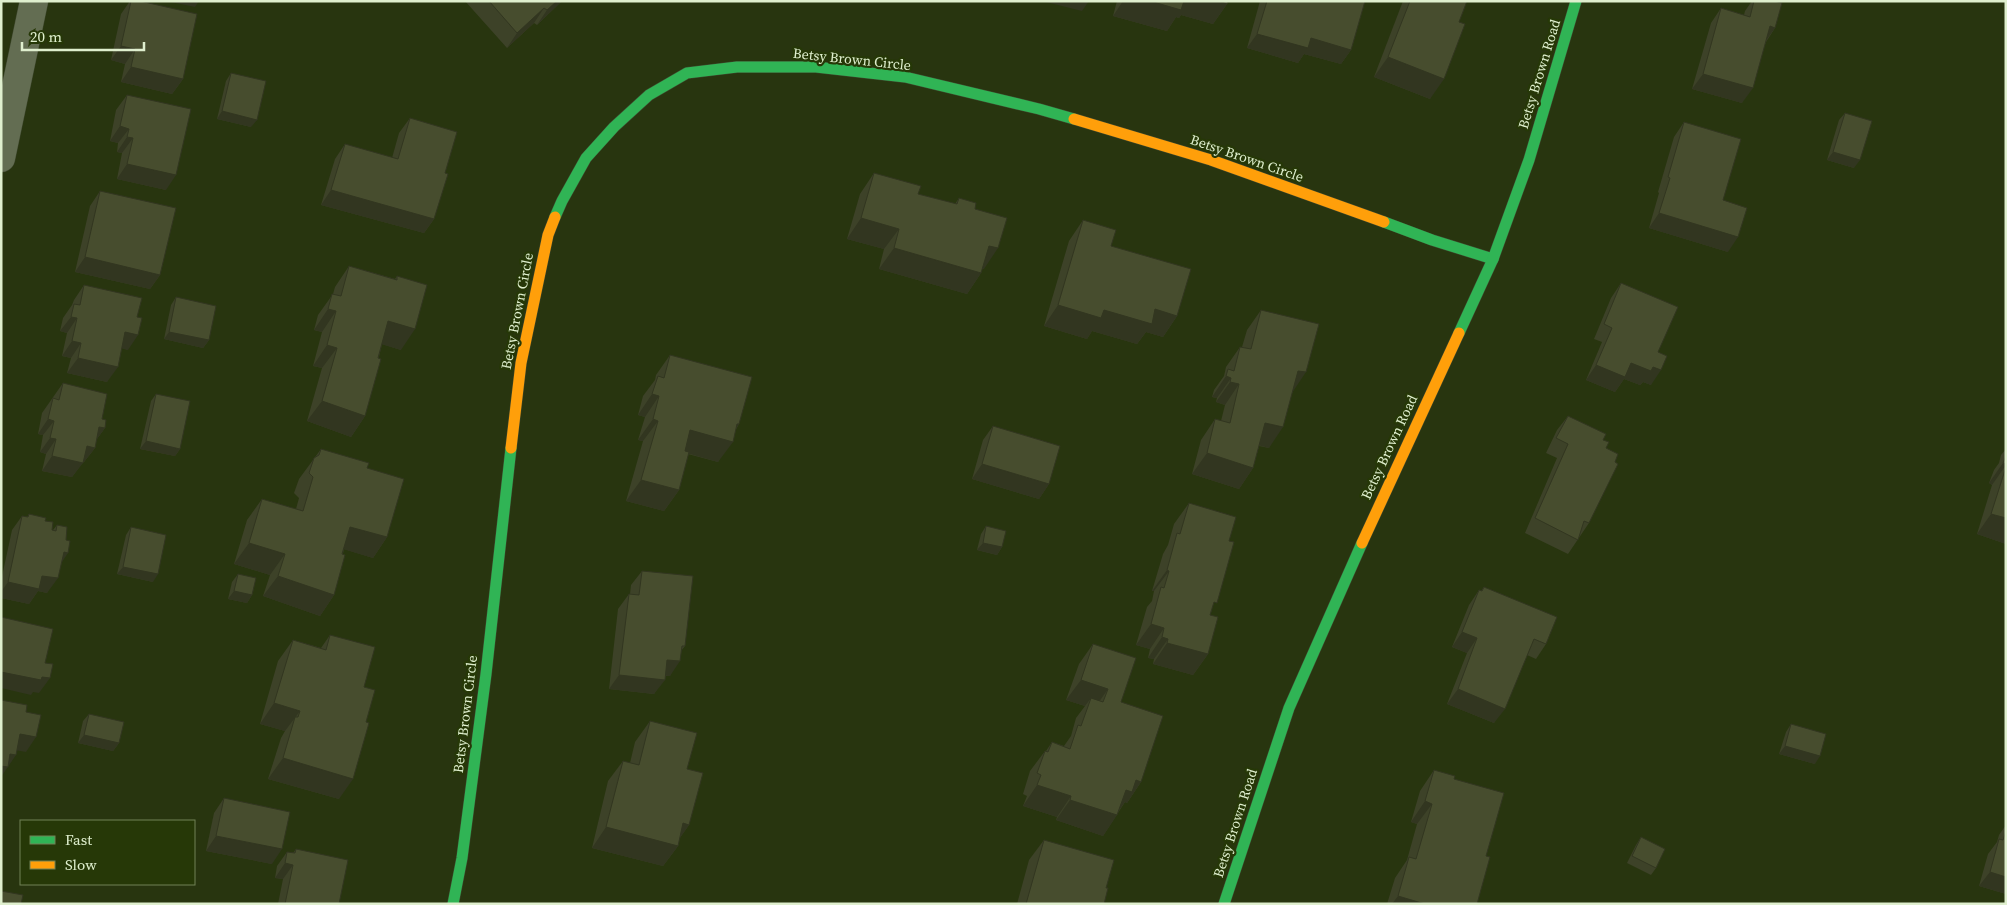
<svg xmlns="http://www.w3.org/2000/svg" width="2007" height="905" viewBox="0 0 2007 905" font-family="'Source Serif 4',serif">
<style>
.lines{fill:none;stroke-linecap:round;stroke-linejoin:round}
.street-casing{stroke:#3f482f;stroke-width:29}
.fast-casing{stroke:#3f482f;stroke-width:12}
.slow-casing{stroke:#3f482f;stroke-width:12}
.street{stroke:#636d52;stroke-width:28}
.fast{stroke:#30b455;stroke-width:11}
.slow{stroke:#ff9f0a;stroke-width:11}
.wall{fill:#3d4228}
.shaded-wall{fill:#323620}
.building{fill:#474d2e;stroke:#323620}
.labels{text-anchor:middle;dominant-baseline:central;stroke-width:4.5;stroke-linejoin:round;paint-order:stroke}
.street-label{font-size:14px;fill:#dfefce;stroke:#263807}
</style>
<rect width="100%" height="100%" fill="#28350f"/>
<g class="lines">
<defs>
<polyline id="street" points="1,158 34,1"/>
<g id="fast">
<polyline points="555,217 562,201 586,158 614,127 649,95 687,73 737,67 816,67 905,77 1039,109 1074,119"/>
<polyline points="1384,222 1432,240 1493,259"/>
<polyline points="1459,333 1493,259 1529,160 1576,1"/>
<polyline points="453,904 462,858 486,674 511,448"/>
<polyline points="1224,904 1289,708 1362,543"/>
</g>
<g id="slow">
<polyline points="1074,119 1211,160 1384,222"/>
<polyline points="511,448 521,363 548,235 555,217"/>
<polyline points="1362,543 1459,333"/>
</g>
</defs>
<!-- street casing -->
<use href="#street" class="street-casing"/>
<!-- fast casing -->
<use href="#fast" class="fast-casing"/>
<!-- slow casing -->
<use href="#slow" class="slow-casing"/>
<!-- street -->
<use href="#street" class="street"/>
<!-- fast -->
<use href="#fast" class="fast"/>
<!-- slow -->
<use href="#slow" class="slow"/>
</g>
<!-- wall -->
<g class="wall">
<polygon points="130,1 140,1 183,79 172,94 121,82 125,64 111,60 121,14"/>
<polygon points="465,1 562,1 537,25 534,23 507,48"/>
<polygon points="1117,1 1228,1 1227,4 1213,24 1181,15 1179,18 1176,17 1167,31 1113,16"/>
<polygon points="1260,1 1365,1 1351,50 1341,64 1304,54 1298,63 1247,48"/>
<polygon points="1403,1 1467,1 1430,99 1374,77"/>
<polygon points="1752,1 1774,1 1775,28 1766,42 1742,103 1692,89 1711,23 1721,8 1744,15 1745,11"/>
<polygon points="231,73 251,127 217,119 226,81"/>
<polygon points="127,95 166,190 117,179 122,153 117,152 118,143 110,141 116,110"/>
<polygon points="1845,113 1854,168 1827,160 1839,120"/>
<polygon points="410,118 434,219 424,233 321,205 335,159 345,144 392,158 399,133"/>
<polygon points="1684,122 1728,252 1649,228 1659,193 1658,192 1674,137"/>
<polygon points="874,173 918,194 955,204 959,198 975,209 984,269 982,269 981,273 967,294 879,269 884,249 847,239 860,194"/>
<polygon points="100,191 160,275 150,289 75,272 90,206"/>
<polygon points="1083,220 1111,246 1177,316 1163,337 1146,332 1137,344 1092,331 1087,339 1044,326 1069,241"/>
<polygon points="349,266 395,279 397,276 401,350 382,344 365,416 351,437 307,421 322,368 313,366 322,332 314,330 318,315 333,294 335,287"/>
<polygon points="1621,283 1658,352 1651,385 1643,382 1640,385 1624,379 1615,392 1586,380 1602,342 1594,339 1611,298"/>
<polygon points="84,285 128,350 122,348 107,382 67,373 71,358 62,356 67,333 60,331 63,318 72,305 74,300"/>
<polygon points="176,297 209,340 203,348 164,339 171,305"/>
<polygon points="1261,310 1293,391 1269,448 1259,446 1253,468 1239,489 1192,474 1201,440 1215,419 1221,421 1225,405 1216,402 1217,398 1212,397 1214,390 1224,376 1226,367 1240,347 1242,347 1247,330"/>
<polygon points="670,355 739,424 718,462 688,454 679,490 664,511 626,501 643,441 638,440 645,417 638,415 643,396 655,380 656,375"/>
<polygon points="63,383 102,419 105,428 96,440 95,448 84,462 83,462 72,477 42,471 46,454 40,452 43,435 38,434 42,413"/>
<polygon points="156,394 180,449 175,456 140,449 151,401"/>
<polygon points="1568,416 1603,440 1606,448 1589,523 1568,554 1525,533 1557,458 1546,453 1557,430"/>
<polygon points="993,426 1049,484 1039,499 972,479 983,440"/>
<polygon points="321,449 367,468 387,537 373,558 344,549 334,595 320,616 263,596 270,575 234,564 247,520 262,499 296,509 299,498 294,493 299,479"/>
<polygon points="2006,449 2006,544 1977,534 1992,485 1989,483 1994,470 1999,463 2001,455"/>
<polygon points="1189,503 1212,610 1210,615 1208,654 1193,675 1153,664 1154,659 1148,658 1150,649 1136,645 1147,607 1152,601 1154,591 1152,591 1163,554 1168,545 1174,524"/>
<polygon points="29,514 45,521 52,530 53,530 57,525 61,563 47,593 38,591 29,604 1,598 1,581 12,530 22,516 27,517"/>
<polygon points="986,526 1002,547 997,555 977,550 981,534"/>
<polygon points="131,527 153,582 117,574 126,535"/>
<polygon points="642,571 685,646 681,651 670,676 665,676 654,694 609,689 618,609 629,594 630,594 631,585"/>
<polygon points="238,574 252,595 247,603 228,599 232,582"/>
<polygon points="1484,587 1546,644 1536,659 1527,655 1494,723 1447,704 1467,653 1452,647 1469,605 1479,590 1481,591"/>
<polygon points="330,635 364,687 339,799 268,779 281,738 285,731 260,724 278,661 293,640 321,648"/>
<polygon points="1093,644 1121,702 1141,782 1127,803 1125,802 1103,836 1056,820 1057,817 1023,806 1027,796 1023,794 1030,771 1045,751 1046,751 1052,742 1064,746 1071,736 1076,718 1085,706 1066,700 1079,664"/>
<polygon points="89,714 119,743 113,751 78,743 83,721"/>
<polygon points="650,721 687,769 689,825 679,839 678,846 663,866 592,848 608,781 623,761 630,763 635,742"/>
<polygon points="1791,724 1815,764 1779,754 1786,732"/>
<polygon points="1434,770 1454,779 1486,856 1477,904 1387,904 1395,878 1407,860 1417,824 1411,822 1420,791"/>
<polygon points="224,798 272,864 206,851 214,813"/>
<polygon points="2006,825 2006,894 1979,886 1988,854 1997,842 1999,835"/>
<polygon points="1641,837 1656,868 1651,875 1627,863 1636,845"/>
<polygon points="1044,840 1106,888 1104,904 1017,904 1029,860"/>
<polygon points="296,849 339,904 278,904 283,879 275,878 277,866 287,852 293,853"/>
</g>
<!-- shaded-wall -->
<g class="shaded-wall">
<polygon points="166,1 199,1 195,7"/>
<polygon points="557,1 562,1 537,25 547,10"/>
<polygon points="1042,1 1089,1 1082,11"/>
<polygon points="1123,1 1219,1 1227,4 1213,24 1181,15 1179,18 1176,17 1167,31 1113,16"/>
<polygon points="544,8 534,23 507,48 517,33"/>
<polygon points="1770,26 1775,28 1765,42"/>
<polygon points="1257,34 1311,38 1351,50 1341,64 1304,54 1298,63 1247,48"/>
<polygon points="121,46 135,49 125,64 111,60"/>
<polygon points="1388,57 1444,79 1430,99 1374,77"/>
<polygon points="131,67 183,79 172,94 121,82"/>
<polygon points="1703,74 1753,88 1742,103 1692,89"/>
<polygon points="222,111 257,120 251,127 217,119"/>
<polygon points="120,126 129,129 118,143 110,141"/>
<polygon points="127,137 133,138 122,153 117,152"/>
<polygon points="1833,152 1860,160 1854,168 1827,160"/>
<polygon points="127,164 176,175 166,190 117,179"/>
<polygon points="331,190 434,219 424,233 321,205"/>
<polygon points="1659,213 1738,237 1728,252 1649,228"/>
<polygon points="861,218 899,229 884,249 847,239"/>
<polygon points="989,246 998,248 984,269 974,266"/>
<polygon points="894,248 981,273 967,294 879,269"/>
<polygon points="85,257 160,275 150,289 75,272"/>
<polygon points="1058,305 1104,310 1155,309 1177,316 1163,337 1146,332 1137,344 1092,331 1087,339 1044,326"/>
<polygon points="328,309 336,311 322,332 314,330"/>
<polygon points="71,317 77,318 67,333 60,331"/>
<polygon points="388,321 415,329 401,350 374,342"/>
<polygon points="125,332 138,335 128,350 115,347"/>
<polygon points="169,332 209,340 203,348 164,339"/>
<polygon points="72,341 81,343 71,358 62,356"/>
<polygon points="327,345 337,348 322,368 313,366"/>
<polygon points="78,358 118,367 107,382 67,373"/>
<polygon points="1631,363 1653,367 1661,370 1651,385 1643,382 1640,385 1624,379 1615,392 1586,380 1596,365"/>
<polygon points="1298,371 1306,372 1292,393"/>
<polygon points="1226,376 1231,378 1217,398 1212,397"/>
<polygon points="1230,382 1239,384 1225,405 1216,402"/>
<polygon points="652,394 659,396 645,417 638,415"/>
<polygon points="322,401 365,416 351,437 307,421"/>
<polygon points="48,419 54,421 43,435 38,434"/>
<polygon points="653,419 658,421 643,441 638,440"/>
<polygon points="1265,423 1283,427 1269,448 1250,443"/>
<polygon points="737,424 739,424 728,440 733,442 718,462 676,450 690,430"/>
<polygon points="99,427 105,428 94,443"/>
<polygon points="50,438 56,439 46,454 40,452"/>
<polygon points="146,441 180,449 175,456 140,449"/>
<polygon points="87,446 95,448 84,462 77,461"/>
<polygon points="1207,453 1253,468 1239,489 1192,474"/>
<polygon points="52,456 83,463 72,477 42,471"/>
<polygon points="2003,463 2006,464 2006,465 1992,485 1989,483"/>
<polygon points="982,464 1049,484 1039,499 972,479"/>
<polygon points="641,480 679,490 664,511 626,501"/>
<polygon points="1991,514 2006,518 2006,544 1977,534"/>
<polygon points="350,527 387,537 373,558 336,547"/>
<polygon points="249,543 285,554 270,575 234,564"/>
<polygon points="983,543 1002,547 997,555 977,550"/>
<polygon points="64,552 68,553 58,568"/>
<polygon points="123,567 158,574 153,582 117,574"/>
<polygon points="1167,570 1169,571 1154,591 1152,591"/>
<polygon points="42,576 58,578 47,593 38,591 29,604 1,598 1,592 8,582"/>
<polygon points="278,576 334,595 320,616 263,596"/>
<polygon points="234,591 252,595 247,603 228,599"/>
<polygon points="1151,624 1164,628 1150,649 1136,645"/>
<polygon points="1462,632 1477,638 1467,653 1452,647"/>
<polygon points="1162,637 1168,639 1154,659 1148,658"/>
<polygon points="1167,643 1208,654 1193,675 1153,664"/>
<polygon points="667,660 680,661 670,676 657,675"/>
<polygon points="1,672 42,677 50,678 39,693 33,692 31,695 1,688"/>
<polygon points="619,675 665,680 654,694 609,689"/>
<polygon points="1081,680 1108,689 1094,709 1091,698 1085,706 1066,700"/>
<polygon points="1458,689 1505,709 1494,723 1447,704"/>
<polygon points="274,703 300,711 285,731 260,724"/>
<polygon points="20,734 36,737 26,752 9,749"/>
<polygon points="84,735 119,743 113,751 78,743"/>
<polygon points="1785,746 1820,756 1815,764 1779,754"/>
<polygon points="10,754 16,755 1,777 1,766"/>
<polygon points="283,758 353,779 339,799 268,779"/>
<polygon points="1136,780 1141,782 1127,803 1125,802 1117,813 1126,790"/>
<polygon points="1037,785 1071,796 1057,817 1023,806"/>
<polygon points="1070,800 1117,815 1103,836 1056,820"/>
<polygon points="1425,801 1432,804 1417,824 1411,822"/>
<polygon points="683,823 689,825 675,845 678,846 663,866 592,848 606,827"/>
<polygon points="216,836 282,849 272,864 206,851"/>
<polygon points="285,863 293,865 283,879 275,878"/>
<polygon points="1990,872 2006,877 2006,894 1979,886"/>
<polygon points="1398,896 1425,904 1392,904"/>
</g>
<!-- building -->
<g class="building">
<polygon points="131,1 140,1 197,14 183,79 131,67 135,49 121,46"/>
<polygon points="489,1 557,1 547,10 544,8 517,33"/>
<polygon points="1150,1 1184,1 1181,10"/>
<polygon points="1219,1 1228,1 1227,4"/>
<polygon points="1267,1 1365,1 1351,50 1311,38 1308,48 1257,34"/>
<polygon points="1410,1 1467,1 1459,22 1465,24 1444,79 1388,57"/>
<polygon points="1754,1 1774,1 1782,3 1775,28 1770,26 1753,88 1703,74 1721,8 1750,17"/>
<polygon points="231,73 266,81 257,120 222,111"/>
<polygon points="127,95 191,109 176,175 127,164 133,138 127,137 129,129 120,126"/>
<polygon points="1845,113 1872,121 1860,160 1833,152"/>
<polygon points="410,118 457,132 445,173 448,174 434,219 331,190 345,144 398,159"/>
<polygon points="1684,122 1741,139 1723,200 1747,208 1738,237 1659,213 1670,178 1668,177"/>
<polygon points="874,173 921,186 918,194 957,204 959,198 976,203 975,209 1007,218 998,248 989,246 981,273 894,248 899,229 861,218"/>
<polygon points="100,191 176,208 160,275 85,257"/>
<polygon points="1083,220 1116,230 1111,246 1191,269 1177,316 1155,309 1152,324 1104,310 1101,318 1058,305"/>
<polygon points="349,266 397,280 397,276 427,285 415,329 388,321 378,358 381,359 365,416 322,401 337,348 327,345 336,311 328,309 332,294 341,296"/>
<polygon points="1621,283 1678,307 1658,352 1667,356 1661,370 1653,367 1651,371 1631,363 1625,377 1596,365 1612,328 1604,324"/>
<polygon points="84,285 142,298 137,317 142,318 138,335 125,332 118,367 78,358 81,343 72,341 77,318 71,317 74,304 80,305"/>
<polygon points="176,297 216,306 209,340 169,332"/>
<polygon points="1261,310 1319,324 1306,372 1298,371 1283,427 1265,423 1253,468 1207,453 1215,419 1230,423 1239,384 1230,382 1231,378 1226,376 1228,369 1234,371 1240,347 1251,349"/>
<polygon points="670,355 752,377 739,424 737,424 733,442 690,430 685,451 689,452 679,490 641,480 658,421 653,419 659,396 652,394 658,376 664,378"/>
<polygon points="63,383 107,394 102,419 106,420 105,428 99,427 95,448 87,446 83,463 52,456 56,439 50,438 54,421 48,419 53,398 59,400"/>
<polygon points="156,394 190,401 180,449 146,441"/>
<polygon points="1568,416 1606,434 1603,440 1609,442 1606,448 1618,454 1615,462 1618,464 1589,523 1584,521 1578,540 1535,518 1568,444 1556,438"/>
<polygon points="993,426 1060,446 1049,484 982,464"/>
<polygon points="321,449 369,463 367,468 404,479 387,537 350,527 342,554 345,555 334,595 278,576 285,554 249,543 262,499 303,511 313,477 309,473 314,458 319,455"/>
<polygon points="2006,456 2006,464 2003,463"/>
<polygon points="2006,467 2006,518 1991,514"/>
<polygon points="1189,503 1236,517 1229,541 1234,542 1217,603 1214,602 1210,615 1218,617 1208,654 1167,643 1168,639 1162,637 1164,628 1151,624 1161,587 1164,588 1169,571 1167,570 1177,533 1180,534"/>
<polygon points="29,514 46,518 45,521 53,522 52,530 56,531 57,525 67,527 66,540 70,541 68,553 64,552 58,578 42,576 39,589 8,582 22,516 28,517"/>
<polygon points="986,526 1006,531 1002,547 983,543"/>
<polygon points="131,527 166,535 158,574 123,567"/>
<polygon points="642,571 693,576 685,646 682,646 680,661 667,660 665,680 619,675 629,594 639,595"/>
<polygon points="238,574 256,578 252,595 234,591"/>
<polygon points="1484,587 1557,617 1546,644 1534,639 1505,709 1458,689 1477,638 1462,632 1479,590 1482,591"/>
<polygon points="1,617 53,629 45,663 53,664 50,678 42,677 41,680 1,672"/>
<polygon points="330,635 375,647 364,687 375,690 366,722 369,723 353,779 283,758 295,717 298,717 300,711 274,703 293,640 326,650"/>
<polygon points="1093,644 1136,658 1121,702 1163,716 1141,782 1136,780 1132,792 1126,790 1117,815 1070,800 1071,796 1037,785 1041,775 1037,773 1045,751 1048,752 1052,742 1070,749 1078,725 1081,726 1091,698 1103,702 1108,689 1081,680"/>
<polygon points="1,700 27,705 26,712 41,715 36,737 20,734 16,755 10,754 8,767 1,766"/>
<polygon points="89,714 124,722 119,743 84,735"/>
<polygon points="650,721 697,733 687,769 703,773 689,825 683,823 678,846 606,827 623,761 639,765"/>
<polygon points="1791,724 1826,734 1820,756 1785,746"/>
<polygon points="1434,770 1455,776 1454,779 1504,793 1486,856 1490,857 1477,904 1425,904 1398,896 1409,857 1416,859 1432,804 1425,801"/>
<polygon points="224,798 290,812 282,849 216,836"/>
<polygon points="2006,831 2006,877 1990,872 1999,839 2003,840"/>
<polygon points="1641,837 1665,849 1656,868 1632,856"/>
<polygon points="1044,840 1114,860 1106,888 1108,888 1104,904 1026,904"/>
<polygon points="296,849 348,860 339,904 285,904 293,865 285,863 287,852 295,853"/>
<polygon points="1,891 23,895 21,904 1,904"/>
</g>
<g class="labels">
<!-- street labels -->
<g class="street-label">
<text transform="translate(852 59) rotate(6)">Betsy Brown Circle</text>
<text transform="translate(1539 74) rotate(-73)">Betsy Brown Road</text>
<text transform="translate(1247 158) rotate(19)">Betsy Brown Circle</text>
<text transform="translate(517 311) rotate(-79)">Betsy Brown Circle</text>
<text transform="translate(1389 447) rotate(-65)">Betsy Brown Road</text>
<text transform="translate(465 714) rotate(-83)">Betsy Brown Circle</text>
<text transform="translate(1235 823) rotate(-72)">Betsy Brown Road</text>
</g>
</g>
<!-- border -->
<rect width="2007" height="905" fill="none" stroke="#dfefce" stroke-width="5"/>
<!-- legend -->
<rect x="20" y="820" width="175" height="65" fill="#263807" stroke="#708157"/>
<rect x="30" y="836" width="25" height="8" fill="#30b455" stroke="#708157"/>
<text x="65" y="845" font-size="15" fill="#dfefce">Fast</text>
<rect x="30" y="861" width="25" height="8" fill="#ff9f0a" stroke="#708157"/>
<text x="65" y="870" font-size="15" fill="#dfefce">Slow</text>
<!-- scale -->
<path d="M22 42v8h122v-8" fill="none" stroke="#dfefce" stroke-width="2.5"/>
<text x="30" y="42" font-size="15" fill="#dfefce" stroke="#263807" stroke-width="4" paint-order="stroke">20 m</text>
</svg>
